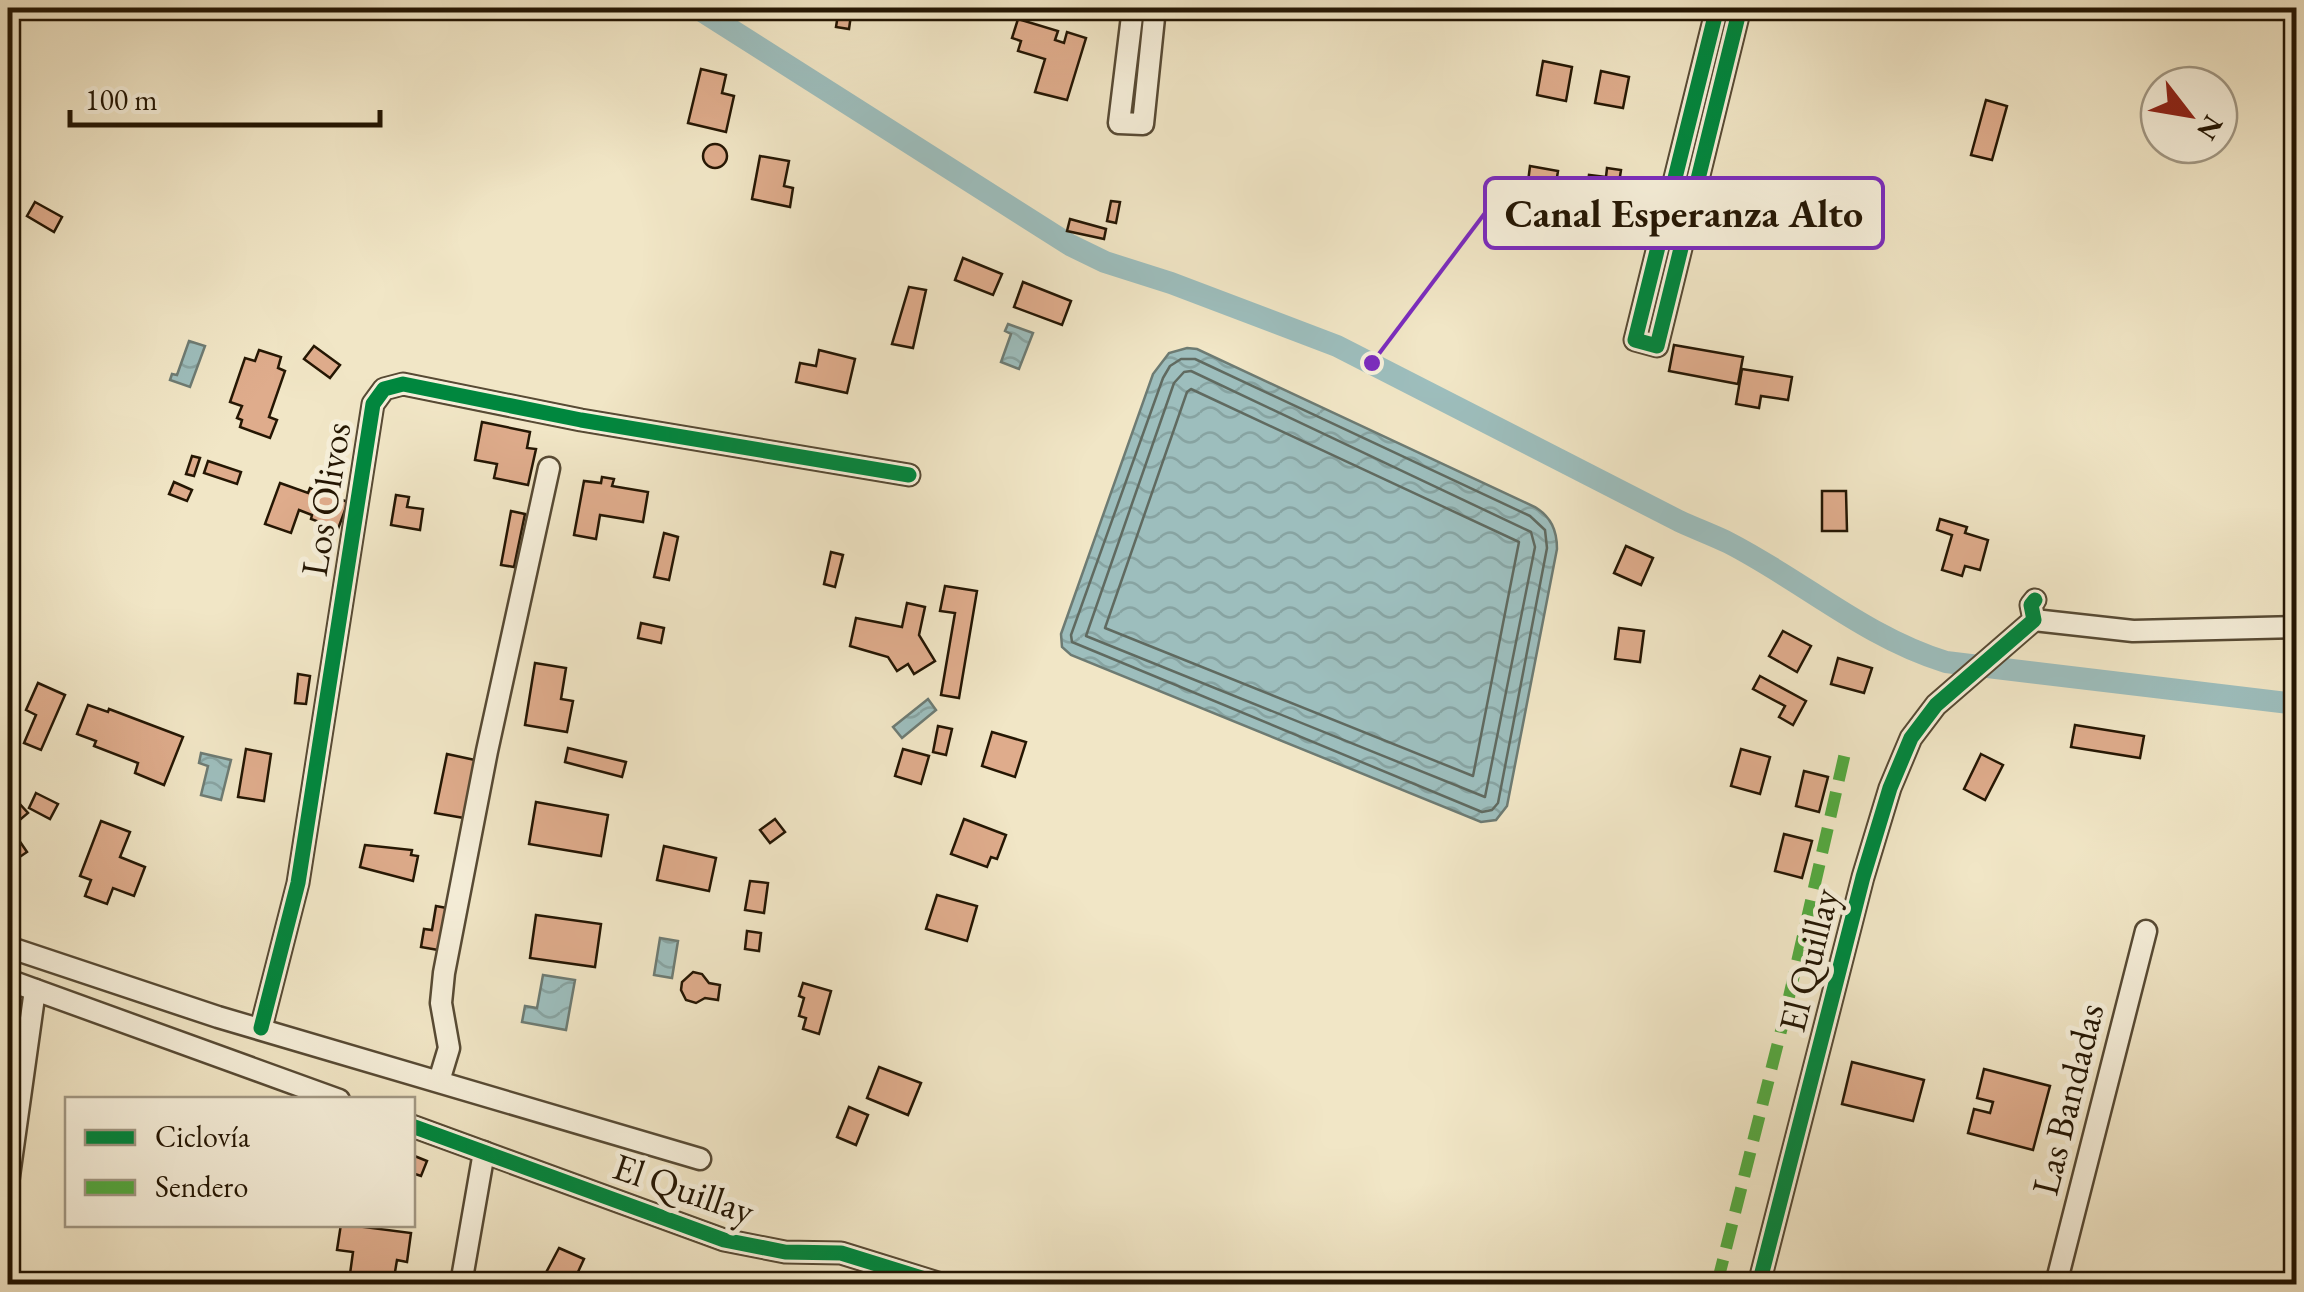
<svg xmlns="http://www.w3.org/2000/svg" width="2304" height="1292" viewBox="0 0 2304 1292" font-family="'EB Garamond',serif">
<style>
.water{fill:url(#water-waves);stroke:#6d7b73;stroke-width:2.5}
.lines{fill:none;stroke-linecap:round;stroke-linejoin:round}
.shore{stroke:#606a60;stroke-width:2.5}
.canal{stroke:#9dbebd;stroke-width:22}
.building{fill:#dfac8c;stroke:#241603;stroke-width:2.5}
.street-casing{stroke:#574a34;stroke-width:25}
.street{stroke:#f6efda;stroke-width:20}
.quiet{stroke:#53a940;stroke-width:12;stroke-dasharray:25 12;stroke-linecap:butt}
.cycleway-casing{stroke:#f6efda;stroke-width:21}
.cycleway{stroke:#00873e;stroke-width:15}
.labels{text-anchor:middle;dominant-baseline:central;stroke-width:10;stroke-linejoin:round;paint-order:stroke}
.street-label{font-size:38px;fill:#241603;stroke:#f6efda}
.leader{fill:none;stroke:#7b2cbf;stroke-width:4}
.callout-dot{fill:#7b2cbf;stroke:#f6efda;stroke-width:4}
.callout{fill:#f6efda;stroke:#7b2cbf;stroke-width:4}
.callout-label{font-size:40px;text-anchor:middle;font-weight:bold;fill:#241603}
</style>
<defs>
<pattern id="water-waves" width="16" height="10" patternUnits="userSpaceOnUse" patternTransform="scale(2.5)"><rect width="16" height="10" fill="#9dbebd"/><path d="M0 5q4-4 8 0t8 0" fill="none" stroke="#87a3a1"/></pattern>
</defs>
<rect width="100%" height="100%" fill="#f1e6c6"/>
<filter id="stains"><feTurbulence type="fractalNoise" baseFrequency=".002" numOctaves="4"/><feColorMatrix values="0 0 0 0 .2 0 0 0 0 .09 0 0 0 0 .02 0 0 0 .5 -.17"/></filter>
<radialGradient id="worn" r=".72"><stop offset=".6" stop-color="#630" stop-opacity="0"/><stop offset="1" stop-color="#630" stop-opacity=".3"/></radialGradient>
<!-- water -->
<g class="water">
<polygon points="1008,324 1033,333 1019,369 1001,362 1011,334 1005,331"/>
<polygon points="189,341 205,346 190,387 170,380 172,374 177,375"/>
<path d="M 1187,348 L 1197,349 L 1535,507 C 1551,517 1557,530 1557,549 L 1507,806 L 1496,820 L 1481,822 L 1071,655 L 1062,647 L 1061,634 L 1153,374 L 1169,353 Z"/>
<polygon points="928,699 936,710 902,738 893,727"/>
<polygon points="201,753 231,760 221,800 201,795 208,766 199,763"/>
<polygon points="660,938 678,941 672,978 654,975"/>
<polygon points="543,975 575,980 566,1030 522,1022 525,1006 537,1008"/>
</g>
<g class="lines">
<!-- shore -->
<g class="shore">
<polygon points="1181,359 1195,359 1530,516 1545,530 1547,548 1498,803 1492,810 1482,812 1072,642 1071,635 1163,378 1170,366"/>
<polygon points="1184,372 1191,371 1531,532 1535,547 1485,797 1086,636 1174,383"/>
<polygon points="1191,389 1519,542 1473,776 1105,628 1187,392"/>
</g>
<!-- canal -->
<path class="canal" d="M 697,8 L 1070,245 L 1105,262 L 1171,283 L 1337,346 L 1679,521 C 1696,529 1713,535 1729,543 C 1803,581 1865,637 1946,662 L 2296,704"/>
</g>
<!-- building -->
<g class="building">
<polygon points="839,8 852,8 849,29 836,27"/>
<polygon points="1018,19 1058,31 1055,40 1064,43 1067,32 1086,38 1067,100 1035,92 1045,59 1018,51 1021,41 1012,38"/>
<polygon points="1543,61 1572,67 1566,101 1537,95"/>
<polygon points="701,69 726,75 722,93 734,96 726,132 688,123"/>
<polygon points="1601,71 1629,77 1623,108 1595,103"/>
<polygon points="1986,100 2007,106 1992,160 1971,155"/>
<circle cx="715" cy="156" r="12"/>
<polygon points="760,156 789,161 784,186 793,188 790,207 752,199"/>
<polygon points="1530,166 1558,171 1553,202 1526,198"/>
<polygon points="1607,168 1621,170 1615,208 1585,204 1589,175 1606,177"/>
<polygon points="1111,201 1120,202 1116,223 1107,221"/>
<polygon points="35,202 62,217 54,232 27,216"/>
<polygon points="1070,219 1106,229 1104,239 1067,231"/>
<polygon points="963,258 1002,274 993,295 955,280"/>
<polygon points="1023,282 1071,301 1062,325 1014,307"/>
<polygon points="909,287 926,290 913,348 892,344"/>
<polygon points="1674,345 1743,357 1738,384 1669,371"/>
<polygon points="314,346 340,365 330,378 304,359"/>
<polygon points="259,350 281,357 278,368 285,371 269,417 277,420 270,438 240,427 242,420 237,418 242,406 230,402 245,358 255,361"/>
<polygon points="819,350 855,359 847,393 796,382 800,363 816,366"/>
<polygon points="1742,369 1792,377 1788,400 1761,396 1759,408 1736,404"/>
<polygon points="482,422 530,432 527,448 536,449 528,485 494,478 497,464 475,460"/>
<polygon points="192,456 200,458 194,476 186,474"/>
<polygon points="208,461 241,472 237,484 204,473"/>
<polygon points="602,477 614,479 612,486 648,492 643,522 600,515 596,539 574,535 584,481 601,483"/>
<polygon points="174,482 192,490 187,501 169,494"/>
<polygon points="280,483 308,493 310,488 348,502 338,529 311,519 312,515 299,510 291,533 265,524"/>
<polygon points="1822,491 1846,491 1847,531 1822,531"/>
<polygon points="396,495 409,497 407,507 423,509 420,530 391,525"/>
<polygon points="511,511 525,514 514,567 501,565"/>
<polygon points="1940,519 1967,527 1965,533 1988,540 1980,570 1965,566 1962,576 1942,570 1952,535 1937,530"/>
<polygon points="664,533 678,537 669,580 654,577"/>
<polygon points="1626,546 1653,558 1641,585 1614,573"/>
<polygon points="831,552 843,555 835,587 824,584"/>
<polygon points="945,586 977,591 959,698 941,695 955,613 940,611"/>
<polygon points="907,603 925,607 919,635 935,661 914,674 908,664 897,671 888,657 850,646 856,618 902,627"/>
<polygon points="641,623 664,628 661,643 638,638"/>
<polygon points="1619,628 1644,631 1640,662 1615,659"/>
<polygon points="1783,631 1811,646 1797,672 1769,656"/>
<polygon points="1838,658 1872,668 1864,693 1831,684"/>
<polygon points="535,663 566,668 561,699 573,701 567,732 525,725"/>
<polygon points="298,674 310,676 306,704 295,703"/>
<polygon points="1760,676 1806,701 1793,725 1779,717 1785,706 1753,689"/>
<polygon points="38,683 65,695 41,750 24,743 36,715 26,710"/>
<polygon points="88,705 108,712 109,709 183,737 164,785 135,773 138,763 94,746 96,741 77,734"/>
<polygon points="2075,725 2144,736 2140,758 2071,747"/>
<polygon points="938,726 952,729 946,755 933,752"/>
<polygon points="992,732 1026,742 1015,777 982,766"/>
<polygon points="568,748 626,762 622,777 565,762"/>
<polygon points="246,749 271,754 264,801 238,797"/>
<polygon points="903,749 929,756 921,784 895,776"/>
<polygon points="1741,749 1770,757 1760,794 1731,786"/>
<polygon points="447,754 475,760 464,818 435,813"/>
<polygon points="1981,754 2003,765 1985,800 1964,789"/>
<polygon points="1804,771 1828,777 1819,812 1796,806"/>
<polygon points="36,793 58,804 50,819 29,808"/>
<polygon points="18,802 28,813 15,824 8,815 8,808 9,810"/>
<polygon points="536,802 608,815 601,856 529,844"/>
<polygon points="775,819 785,832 770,843 760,830"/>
<polygon points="964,819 1006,835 997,859 991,857 987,867 951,854"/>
<polygon points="101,821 130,832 120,857 145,867 134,896 113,888 107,904 85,896 91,880 80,876"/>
<polygon points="12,830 27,852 8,865 8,833"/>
<polygon points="1784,834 1812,841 1802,878 1775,871"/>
<polygon points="365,845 412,850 411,855 418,856 413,881 360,867"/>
<polygon points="664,846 716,858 709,891 657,880"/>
<polygon points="750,881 768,883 764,913 745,910"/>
<polygon points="937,895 977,906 967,941 926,929"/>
<polygon points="436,906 452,909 444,951 421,947 424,929 432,930"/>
<polygon points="536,915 601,924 595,967 530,958"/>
<polygon points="747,931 761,933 759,951 745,949"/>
<polygon points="693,972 702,974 709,983 720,985 718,1000 705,998 696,1003 686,1000 681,990 682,982"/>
<polygon points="803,983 831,991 819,1034 803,1029 806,1018 799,1016 804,998 799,996"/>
<polygon points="1852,1062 1924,1080 1913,1121 1842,1104"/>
<polygon points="879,1067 921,1083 908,1115 867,1098"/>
<polygon points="1984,1069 2050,1086 2033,1150 1968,1133 1974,1109 1990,1113 1993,1102 1977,1098"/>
<polygon points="849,1107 868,1115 856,1145 837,1137"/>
<polygon points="412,1155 427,1161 421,1176 412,1173"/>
<polygon points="341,1224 411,1233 407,1262 397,1260 393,1284 344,1284 342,1279 350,1274 353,1252 337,1250"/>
<polygon points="559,1248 584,1259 578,1272 586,1275 582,1284 540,1284"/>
</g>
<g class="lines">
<defs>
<g id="street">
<polyline points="1133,8 1119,123 1143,124 1155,8"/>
<polyline points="1717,8 1635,340 1657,346 1740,8"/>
<polyline points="2034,620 2133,631 2296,627"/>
<polyline points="8,947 218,1017 700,1159"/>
<polyline points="8,980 339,1100"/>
<polyline points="261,1028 298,883 373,404 384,389 403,384 581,420 909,475"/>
<polyline points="439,1081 449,1048 441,1003 444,973 487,751 549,468"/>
<polyline points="412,1126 724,1240 785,1252 841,1253 941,1284"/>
<polyline points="8,1183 35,990"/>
<polyline points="461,1284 484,1152"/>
<polyline points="1759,1284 1863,877 1890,788 1911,738 1936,705 2034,620 2031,605 2035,600"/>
<polyline points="2056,1284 2146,931"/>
</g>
</defs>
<!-- street casing -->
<use href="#street" class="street-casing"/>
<!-- street -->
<use href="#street" class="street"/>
<!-- quiet -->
<polyline class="quiet" points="1717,1284 1783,1023 1845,753"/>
<defs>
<g id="cycleway">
<polyline points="1717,8 1635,340 1657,346 1740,8"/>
<polyline points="261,1028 298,883 373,404 384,389 403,384 581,420 909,475"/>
<polyline points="412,1126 724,1240 785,1252 841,1253 941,1284"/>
<polyline points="1759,1284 1863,877 1890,788 1911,738 1936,705 2034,620 2031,605 2035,600"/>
</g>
</defs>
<!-- cycleway casing -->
<use href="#cycleway" class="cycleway-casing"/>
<!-- cycleway -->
<use href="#cycleway" class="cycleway"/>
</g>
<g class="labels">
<!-- street labels -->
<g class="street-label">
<text transform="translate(325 499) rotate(-81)">Los Olivos</text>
<text transform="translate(1808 960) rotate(-76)">El Quillay</text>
<text transform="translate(2067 1099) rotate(-76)">Las Bandadas</text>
<text transform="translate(684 1188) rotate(19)">El Quillay</text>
</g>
</g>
<!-- callouts -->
<path class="leader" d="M1372 363L1485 213"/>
<circle class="callout-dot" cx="1372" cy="363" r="10"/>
<rect class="callout" x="1485" y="178" width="398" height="70" rx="10"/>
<g class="callout-label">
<text x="1684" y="227">Canal Esperanza Alto</text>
</g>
<!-- margin -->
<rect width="2304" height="1292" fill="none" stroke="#f1e6c6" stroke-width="40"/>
<rect x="10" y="10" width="2284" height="1272" fill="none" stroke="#241603" stroke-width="5"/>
<rect x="20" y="20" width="2264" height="1252" fill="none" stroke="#241603" stroke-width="2.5"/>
<!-- legend -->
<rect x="65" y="1097" width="350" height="130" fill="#f6efda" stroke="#a29884" stroke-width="2.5"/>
<rect x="85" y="1130" width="50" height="15" fill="#00873e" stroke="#a29884" stroke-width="2.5"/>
<text x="155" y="1147" font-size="30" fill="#241603">Ciclovía</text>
<rect x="85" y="1180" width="50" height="15" fill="#53a940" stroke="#a29884" stroke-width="2.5"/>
<text x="155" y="1197" font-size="30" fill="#241603">Sendero</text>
<!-- north arrow -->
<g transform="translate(2189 115) rotate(121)"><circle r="48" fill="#f6efda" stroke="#a29884" stroke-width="2.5"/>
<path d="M0-8L18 38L0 25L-18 38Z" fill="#8f2418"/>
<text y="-15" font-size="28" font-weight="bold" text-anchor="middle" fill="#241603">N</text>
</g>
<!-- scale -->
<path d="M70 110v15h310v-15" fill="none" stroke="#241603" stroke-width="5"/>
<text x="85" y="110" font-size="30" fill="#241603" stroke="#f6efda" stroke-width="8" paint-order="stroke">100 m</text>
<rect width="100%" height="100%" filter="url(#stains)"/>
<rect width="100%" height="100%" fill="url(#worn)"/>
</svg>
